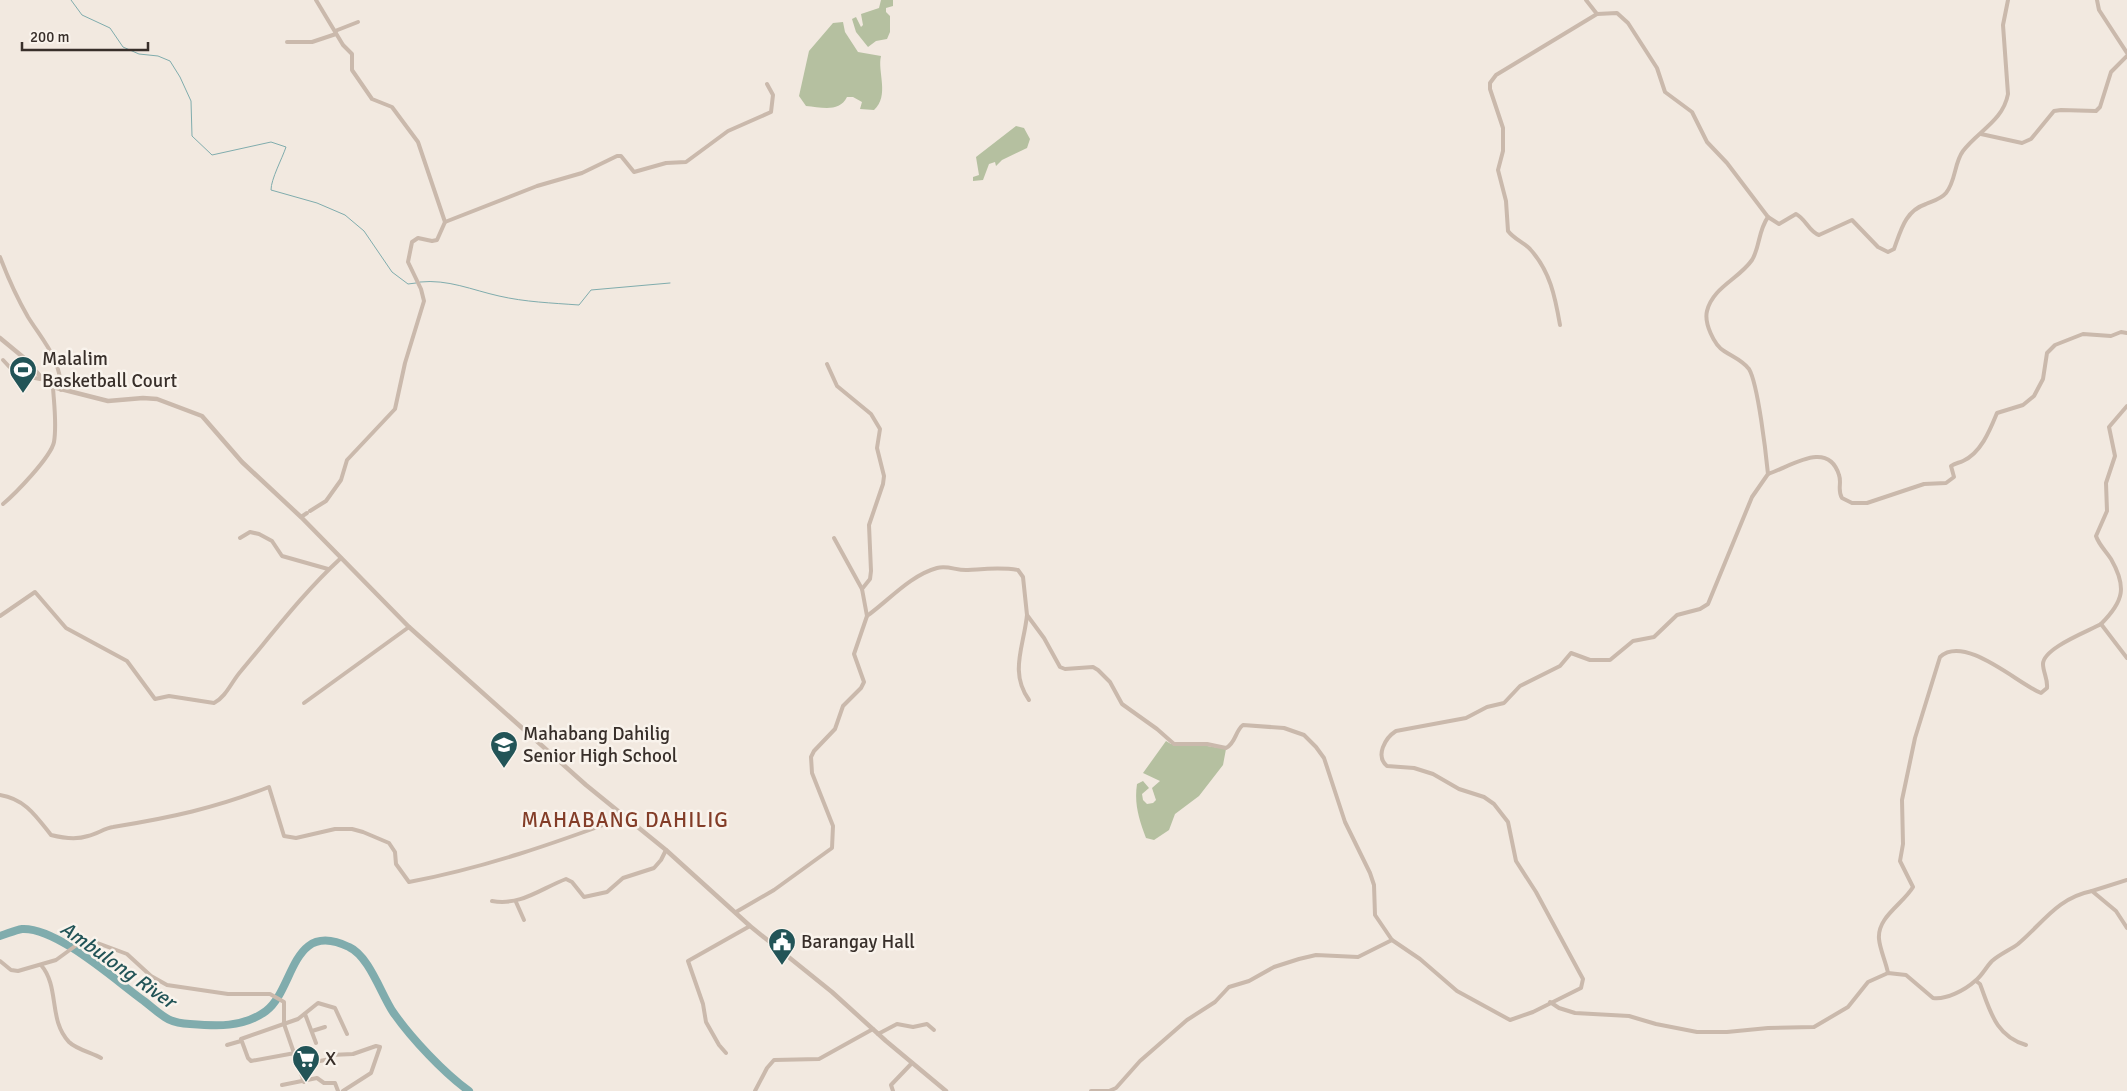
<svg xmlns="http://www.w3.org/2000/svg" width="2127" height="1091" viewBox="0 0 2127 1091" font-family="Signika,sans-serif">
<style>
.green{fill:#b5c0a0}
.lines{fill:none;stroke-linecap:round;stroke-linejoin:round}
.stream{stroke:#80acad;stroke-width:1}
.river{stroke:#80acad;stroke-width:8}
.minor{stroke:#cab9ac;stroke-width:4}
.tertiary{stroke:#cab9ac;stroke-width:4.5}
.labels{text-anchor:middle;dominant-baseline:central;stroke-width:5;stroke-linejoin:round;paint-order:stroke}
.poi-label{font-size:19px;fill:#382f2a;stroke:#f9f3ec;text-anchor:start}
.water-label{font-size:20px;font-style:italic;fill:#225457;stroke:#f9f3ec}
.quarter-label{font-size:21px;letter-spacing:1px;fill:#833d28;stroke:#f9f3ec}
</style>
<rect width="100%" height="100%" fill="#f2e9e0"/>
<!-- green -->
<g class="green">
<polygon points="881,0 893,0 893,6 886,8 886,12 890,16 890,32 887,39 876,41 868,47 856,32 852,19 856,17 861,27 863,25 861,14 879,8"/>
<path d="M 843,22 L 845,32 L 858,52 L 881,56 C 877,71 890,96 874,110 L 860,109 L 862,102 L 853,97 L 847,97 C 839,113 821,107 806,106 L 799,96 L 809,51 L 833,23 Z"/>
<polygon points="1016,126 1024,128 1030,139 1027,148 1002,160 996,166 995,162 989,164 983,180 973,181 973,177 979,175 976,157"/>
<path d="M 1166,741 L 1171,744 L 1195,744 L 1226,749 L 1223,765 L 1199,796 L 1175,814 L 1169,830 L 1154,840 L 1146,838 C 1139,819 1134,804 1137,784 L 1143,781 L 1149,788 L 1142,794 L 1143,800 L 1147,804 L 1153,803 L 1156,800 L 1152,788 L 1160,781 L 1143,773 Z"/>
</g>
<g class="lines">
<!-- stream -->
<g class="stream">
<path d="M 71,0 L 82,15 L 110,28 L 123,47 L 139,54 L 158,56 L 170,61 L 180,77 L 191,101 L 192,136 L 212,155 L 271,142 L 286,147 C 282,159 271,179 271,190 L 317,203 L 345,215 L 364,231 L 392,272 L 408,284 L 416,283"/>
<path d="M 420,282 C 448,279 472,290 499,296 C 525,302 552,303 579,305 L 591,290 L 670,283"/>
</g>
<!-- river -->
<path class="river" d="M 0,936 C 7,934 15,930 22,929 C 57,927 116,981 144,1001 C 162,1015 167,1023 190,1024 C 216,1026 243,1028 266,1011 C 295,989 291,919 349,947 C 369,956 381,994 393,1012 C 411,1038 444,1073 469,1091"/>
<!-- minor -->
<g class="minor">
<polyline points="1586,0 1597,14"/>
<polyline points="2097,0 2099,10 2127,53"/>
<polyline points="335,31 358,22"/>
<polyline points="287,42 312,42 336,34"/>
<polyline points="1981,134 2022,143 2031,139 2054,111 2061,110 2096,111 2100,107 2111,72 2127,56"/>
<polyline points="445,222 537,186 582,173 617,156 621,156 634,172 666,163 686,162 728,131 771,112 773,95 767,84"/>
<path d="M 0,257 C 8,278 17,298 28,317 C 43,341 61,359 61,390"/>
<path d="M 1560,325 C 1555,296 1550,271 1530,249 C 1523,242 1514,239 1508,231 L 1506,201 L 1498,170 L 1503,151 L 1503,128 L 1490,89 L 1490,83 L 1496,75 L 1597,14 L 1617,13 L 1628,23 L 1657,68 L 1665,92 L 1692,112 L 1707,142 L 1727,163 L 1768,217 L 1779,224 L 1796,214 C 1806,219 1809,232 1819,235 L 1852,220 L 1878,247 L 1888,252 L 1894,249 C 1901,230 1905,211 1926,204 C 1933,201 1941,199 1946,193 C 1956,181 1954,163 1963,151 C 1978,131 2003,121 2008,94 L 2003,25 L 2008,0"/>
<polyline points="3,360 16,374 40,379"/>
<path d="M 1768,474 C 1790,467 1828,439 1839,475 C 1842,483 1837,490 1842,498 L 1852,503 L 1867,503 L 1924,484 L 1946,483 L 1954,477 L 1951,466 C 1955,463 1959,463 1963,461 C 1981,453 1990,430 1997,413 L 2023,405 L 2034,396 L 2043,379 L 2047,353 L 2055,345 L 2083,334 L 2111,336 L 2121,332 L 2127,333"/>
<path d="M 3,504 C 15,494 51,457 54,442 C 57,424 54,405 53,387"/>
<polyline points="310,511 326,501 341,480 347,460 395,409 405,363 424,301 421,289 408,262 412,242 418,238 432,241 437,240 445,222 418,142 392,107 372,99 352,70 352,54 343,45 316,0"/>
<polyline points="301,517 307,513"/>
<polyline points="240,538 250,532 259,534 272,541 282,556 328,569"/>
<polyline points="834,538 862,589"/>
<path d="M 1027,615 C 1024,646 1009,672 1029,700"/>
<path d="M 0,616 L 35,592 L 66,628 L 127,661 L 155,699 L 169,696 L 214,703 C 226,697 232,681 241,671 C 273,633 304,592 341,558"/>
<path d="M 867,616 C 889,600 911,575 937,568 C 948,565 957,571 968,570 C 985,569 1000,567 1018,570 L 1023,577 L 1027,615 L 1044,638 L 1060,667 L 1065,669 L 1093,667 L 1098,670 L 1110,682 L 1122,704 L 1157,729 L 1174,744 L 1207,744 L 1226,748 C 1236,743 1235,731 1243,725 L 1284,728 L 1304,735 L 1316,747 L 1324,758 L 1345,822 L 1370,873 L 1374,885 L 1375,915 L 1392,940 L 1420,959 L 1457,991 L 1510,1020 L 1533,1012 L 1581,988 L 1583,979 L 1536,892 L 1516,861 L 1508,822 L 1494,804 L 1484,797 L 1459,789 L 1433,774 L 1414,768 L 1387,766 C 1375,756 1385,738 1396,731 L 1466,718 L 1487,707 L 1504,703 L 1520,686 L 1560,666 L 1571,653 L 1590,660 L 1610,660 L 1633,641 L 1654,637 L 1677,615 L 1700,609 L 1708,604 L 1752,497 L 1768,474 C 1766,454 1758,384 1749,369 C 1742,360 1733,357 1724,351 C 1714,345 1704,323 1707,311 C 1713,287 1739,279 1752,260 C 1760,247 1758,231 1768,217"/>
<path d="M 2101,624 C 2124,601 2127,587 2111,559 C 2106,551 2099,545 2096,536 L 2107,511 L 2106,483 L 2115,456 L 2109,427 L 2127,406"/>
<polyline points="304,703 409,627"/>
<path d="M 0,795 C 25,799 36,816 51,835 C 63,838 76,840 88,836 C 97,834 105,828 113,827 C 169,818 216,808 269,787 L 284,836 L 296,838 L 335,829 L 352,829 L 363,832 L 389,843 L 395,852 L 396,864 L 409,882 C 484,868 555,843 625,817"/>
<polyline points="2092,891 2127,880"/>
<path d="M 492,901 C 521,906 540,889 566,879 L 572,882 L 584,897 L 607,892 L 623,878 L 654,868 L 661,860 L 666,850"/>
<polyline points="516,902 524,920"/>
<polyline points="736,912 774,890 832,848 833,826 812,773 811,757 814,751 835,729 843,706 861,688 864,682 854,654 867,616 862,589 870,579 871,571 869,525 883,484 884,476 877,448 880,429 871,414 837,386 827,364"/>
<polyline points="0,961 11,970 18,971 56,960 78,944 92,941 127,954 151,976 167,985 228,994 270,994 284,1002 284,1024 304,1082"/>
<path d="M 41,965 C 60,987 48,1020 69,1042 C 76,1049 92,1053 101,1058"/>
<path d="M 1888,973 C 1886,962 1880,950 1879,939 C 1877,917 1903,904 1913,887 L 1900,861 L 1903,844 L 1902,800 L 1915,738 L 1940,657 C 1965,634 2018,684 2041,693 L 2047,688 C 2048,679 2043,672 2043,664 C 2043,648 2089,631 2101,624 L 2127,658"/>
<path d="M 1976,981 L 1980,984 C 1990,1010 1995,1036 2026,1045"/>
<path d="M 1550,1002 L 1559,1008 L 1575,1013 L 1629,1016 L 1656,1024 L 1697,1032 L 1727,1032 L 1768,1028 L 1814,1027 L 1848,1007 L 1868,982 L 1888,973 L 1906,975 L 1933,998 C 1946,1000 1965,990 1975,981 C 1982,976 1986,967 1992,961 C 2000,954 2010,950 2018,944 C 2043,923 2057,898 2092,891 L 2116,911 L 2127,928"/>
<polyline points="305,1014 316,1043"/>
<polyline points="312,1031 325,1027"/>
<polyline points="878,1034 897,1024 913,1027 927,1024 934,1030"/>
<polyline points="227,1045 241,1041"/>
<polyline points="295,1053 251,1061 248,1058 241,1039 298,1019 318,1003 335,1008 347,1034"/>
<polyline points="726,1053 719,1045 706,1022 703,1004 688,961 750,926"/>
<polyline points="300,1065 330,1059 331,1055 353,1054 376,1046 380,1047 371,1073 343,1091"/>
<polyline points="282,1085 317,1078 324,1083 335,1083 338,1091"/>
<polyline points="755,1091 767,1068 774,1060 819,1059 873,1029"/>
<polyline points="893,1091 891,1085 912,1063"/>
<polyline points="1091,1091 1109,1091 1116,1088 1140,1061 1187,1020 1215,1002 1229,987 1249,981 1274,967 1299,959 1316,955 1358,957 1392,940"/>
</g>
<!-- tertiary -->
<polyline class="tertiary" points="0,338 23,357 49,386 108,401 143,398 157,399 202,416 242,462 301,517 409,627 586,785 666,850 750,926 832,992 886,1041 946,1091"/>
</g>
<!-- icons -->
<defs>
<symbol id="stadium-pin" viewBox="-11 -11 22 30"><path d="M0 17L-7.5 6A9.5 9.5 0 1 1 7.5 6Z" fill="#225457" stroke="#f9f3ec"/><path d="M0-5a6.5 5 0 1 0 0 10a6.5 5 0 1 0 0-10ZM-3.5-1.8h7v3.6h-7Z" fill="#fff"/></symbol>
<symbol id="school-pin" viewBox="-11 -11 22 30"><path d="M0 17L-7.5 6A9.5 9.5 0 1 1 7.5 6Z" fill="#225457" stroke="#f9f3ec"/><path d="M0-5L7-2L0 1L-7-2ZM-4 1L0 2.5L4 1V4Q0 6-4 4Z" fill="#fff"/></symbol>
<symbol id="civic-pin" viewBox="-11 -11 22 30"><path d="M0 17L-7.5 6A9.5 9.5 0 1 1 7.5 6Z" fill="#225457" stroke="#f9f3ec"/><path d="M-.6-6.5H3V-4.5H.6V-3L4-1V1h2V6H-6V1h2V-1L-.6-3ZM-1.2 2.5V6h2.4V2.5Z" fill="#fff"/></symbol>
<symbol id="supermarket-pin" viewBox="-11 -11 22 30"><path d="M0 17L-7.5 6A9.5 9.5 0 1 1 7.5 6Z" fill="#225457" stroke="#f9f3ec"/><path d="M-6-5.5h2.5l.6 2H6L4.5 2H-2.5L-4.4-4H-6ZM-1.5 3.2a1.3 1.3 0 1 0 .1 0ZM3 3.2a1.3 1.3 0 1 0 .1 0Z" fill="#fff"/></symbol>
</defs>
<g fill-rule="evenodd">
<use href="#stadium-pin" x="7" y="354" width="32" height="43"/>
<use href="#school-pin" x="488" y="729" width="32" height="43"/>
<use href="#civic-pin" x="766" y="926" width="32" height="43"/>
<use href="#supermarket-pin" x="290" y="1043" width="32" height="43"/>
</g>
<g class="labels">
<!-- poi labels -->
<g class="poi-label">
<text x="42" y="359">Malalim<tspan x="42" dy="22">Basketball Court</tspan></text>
<text x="523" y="734">Mahabang Dahilig<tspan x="523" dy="22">Senior High School</tspan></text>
<text x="801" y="942">Barangay Hall</text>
<text x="325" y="1059">X</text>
</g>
<!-- water labels -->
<g class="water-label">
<text transform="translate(118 965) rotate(35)">Ambulong River</text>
</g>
<!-- quarter labels -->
<g class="quarter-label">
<text x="625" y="820">MAHABANG DAHILIG</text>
</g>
</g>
<!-- scale -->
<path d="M22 42v8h126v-8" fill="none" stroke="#382f2a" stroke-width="2.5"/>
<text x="30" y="42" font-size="15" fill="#382f2a" stroke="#f9f3ec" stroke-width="4" paint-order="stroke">200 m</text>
</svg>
